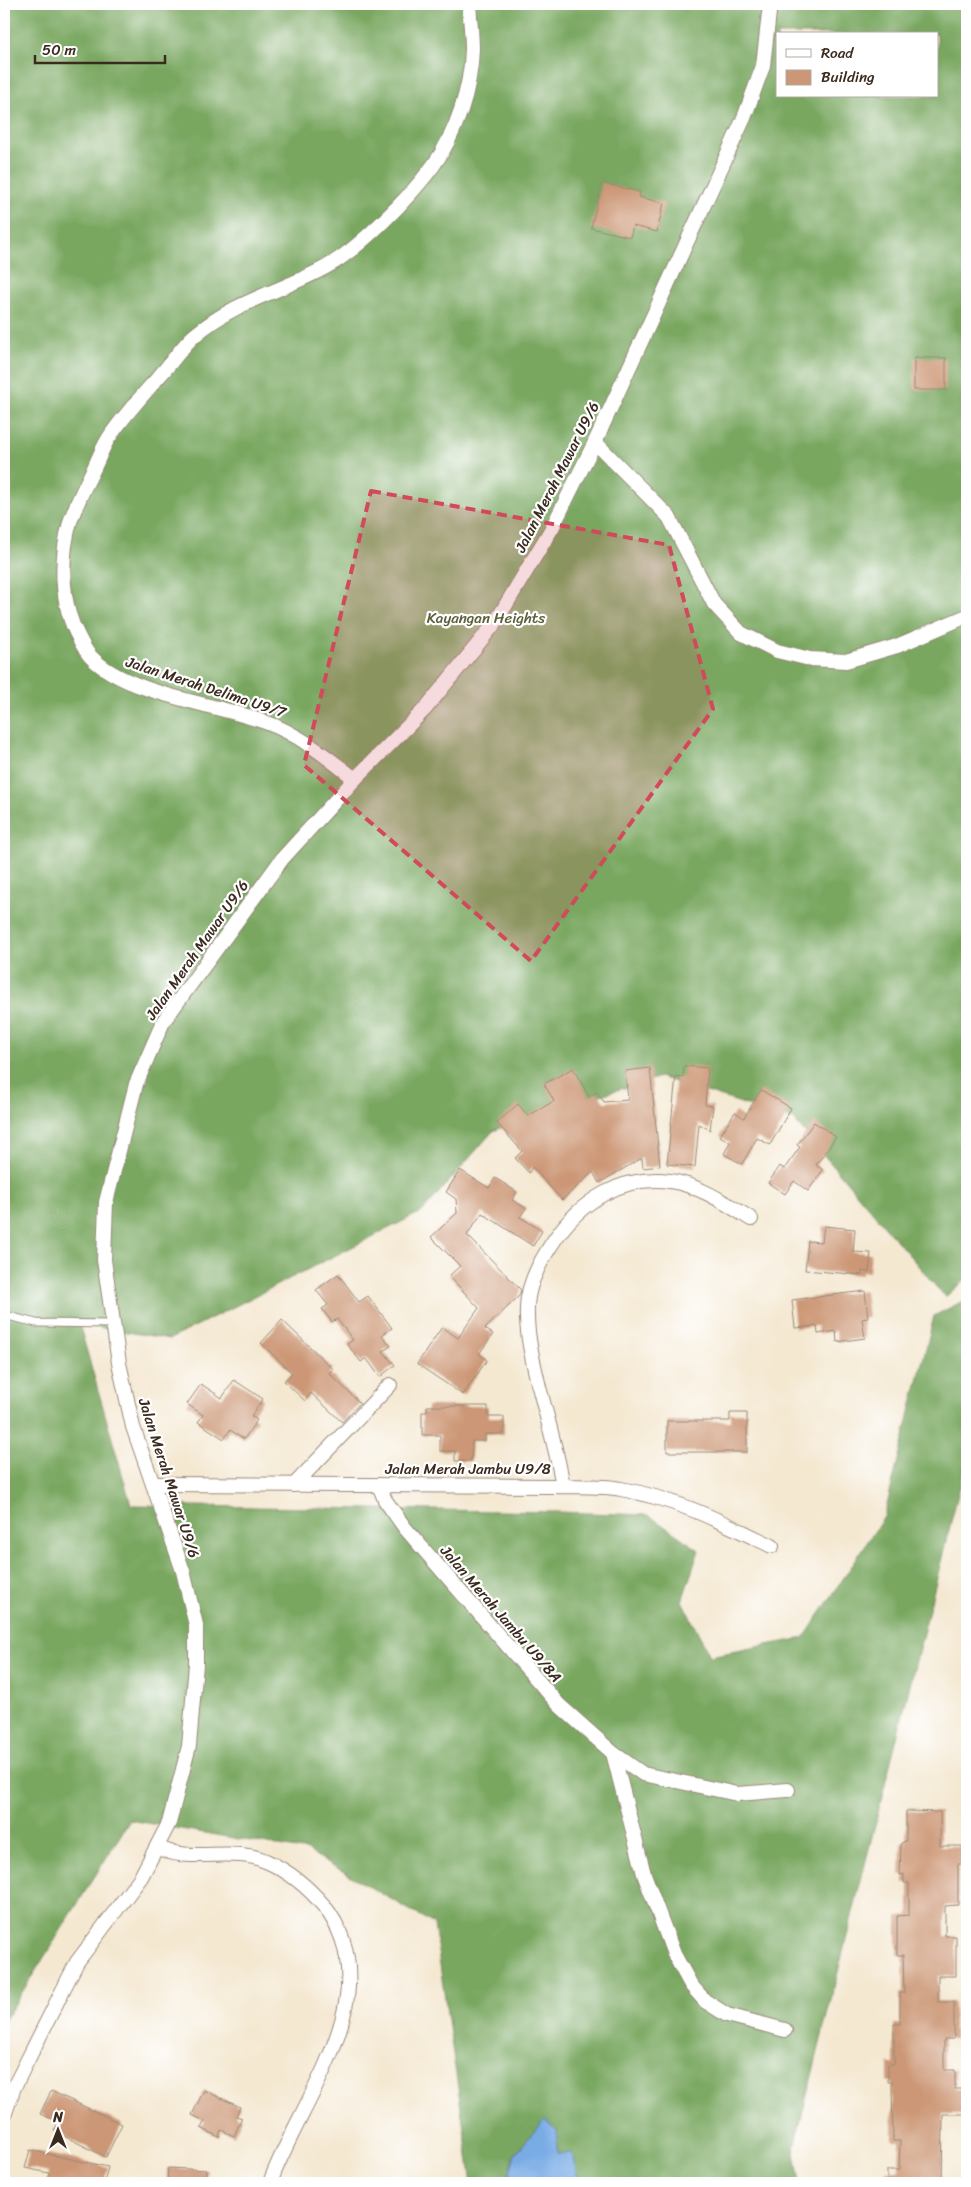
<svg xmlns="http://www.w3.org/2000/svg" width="971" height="2187" viewBox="0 0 971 2187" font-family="Sriracha,sans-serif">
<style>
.forest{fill:#79a761;stroke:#5a6840;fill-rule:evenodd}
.water{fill:#79ace5;stroke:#5a6b82}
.building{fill:#cc9776}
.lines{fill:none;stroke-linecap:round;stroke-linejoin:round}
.lane-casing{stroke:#988978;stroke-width:9}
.street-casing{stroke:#988978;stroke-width:16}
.lane{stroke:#fff;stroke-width:7}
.street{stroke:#fff;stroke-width:14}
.marked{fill:#d1495b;fill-opacity:0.2;stroke:#d1495b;stroke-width:4;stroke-dasharray:10 6;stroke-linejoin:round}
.labels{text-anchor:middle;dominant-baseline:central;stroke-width:4.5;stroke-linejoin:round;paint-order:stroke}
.street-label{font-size:15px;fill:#3b2a1e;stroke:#fff}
.park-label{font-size:15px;fill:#5b5f3a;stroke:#fff}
</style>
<rect width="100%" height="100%" fill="#fff"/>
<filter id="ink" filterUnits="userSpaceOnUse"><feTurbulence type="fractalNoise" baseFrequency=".02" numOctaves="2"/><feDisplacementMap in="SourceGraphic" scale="10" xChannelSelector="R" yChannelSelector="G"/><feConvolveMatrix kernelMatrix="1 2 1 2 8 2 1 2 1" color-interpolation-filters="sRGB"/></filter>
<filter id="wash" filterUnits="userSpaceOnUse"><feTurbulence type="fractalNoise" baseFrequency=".0096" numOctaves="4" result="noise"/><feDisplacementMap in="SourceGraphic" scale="20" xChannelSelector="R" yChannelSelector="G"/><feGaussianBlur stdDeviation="1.12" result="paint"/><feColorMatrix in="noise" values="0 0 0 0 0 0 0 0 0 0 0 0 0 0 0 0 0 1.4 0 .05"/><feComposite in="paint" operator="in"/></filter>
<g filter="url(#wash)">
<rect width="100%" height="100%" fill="#f4e8d1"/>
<!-- forest -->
<path class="forest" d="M 4,4 L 967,4 L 967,1278 L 945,1297 L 794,1120 L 660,1077 L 534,1115 L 493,1131 L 423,1211 L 170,1339 L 79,1324 L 131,1505 L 557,1512 L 648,1515 L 699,1550 L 682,1601 L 710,1656 L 804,1638 L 884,1517 L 934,1316 L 967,1299 L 967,1458 L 794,2147 L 800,2183 L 472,2183 L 434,1924 L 308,1851 L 130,1820 L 4,2021 ZM 777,34 L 937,34 L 937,96 L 777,96 Z"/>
<!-- water -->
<polygon class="water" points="544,2120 557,2130 557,2153 572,2153 579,2183 507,2183 515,2154"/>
<g id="blocks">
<!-- building -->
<g class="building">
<polygon points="602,183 640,192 639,197 664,203 657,232 633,226 630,237 591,228"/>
<rect x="914" y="358" width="32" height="32"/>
<polygon points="684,1066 708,1068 705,1105 713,1106 710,1130 699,1124 695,1167 667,1164 676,1076 683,1077"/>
<polygon points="573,1068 589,1097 597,1092 604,1102 628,1100 625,1071 650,1068 660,1166 643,1168 642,1158 599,1183 593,1172 562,1200 532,1167 529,1173 515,1158 522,1151 497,1123 518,1104 528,1116 554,1101 544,1084"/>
<polygon points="761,1090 791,1108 770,1145 757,1138 742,1164 724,1154 730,1142 720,1136 735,1112 744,1118"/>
<polygon points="814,1122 836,1137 816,1165 823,1170 808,1191 794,1181 785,1194 768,1183 780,1166 784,1169 800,1147 797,1145"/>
<polygon points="460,1170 489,1188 495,1178 517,1192 512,1200 526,1208 520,1217 542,1231 533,1246 482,1213 467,1235 521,1290 519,1296 485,1329 493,1334 479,1354 487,1360 463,1395 417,1364 442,1327 458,1338 479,1308 449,1276 460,1266 431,1237 457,1213 456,1199 446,1192"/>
<polygon points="824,1226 855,1229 853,1252 871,1253 869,1272 862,1271 862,1275 805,1270 808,1241 822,1242"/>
<polygon points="338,1274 359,1302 368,1296 392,1328 382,1335 391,1346 383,1351 395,1365 380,1377 366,1358 361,1362 347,1344 353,1340 337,1319 332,1322 322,1309 328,1305 316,1290"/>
<polygon points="865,1291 868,1318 862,1319 865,1338 837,1342 836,1331 818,1334 817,1326 795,1328 792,1300"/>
<polygon points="282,1320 333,1369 329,1373 360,1403 342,1422 311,1393 305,1401 284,1381 292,1373 261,1343"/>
<polygon points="234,1380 263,1399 251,1416 257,1420 244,1439 230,1430 224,1439 198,1422 203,1415 187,1404 201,1384 222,1398"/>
<polygon points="427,1406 488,1406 488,1417 504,1417 504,1434 485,1434 485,1441 472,1441 471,1461 455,1461 455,1451 440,1451 440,1435 422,1435 422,1412 427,1412"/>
<polygon points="730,1413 747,1413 747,1452 667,1452 667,1421 730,1421"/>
<polygon points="906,1811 940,1812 940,1846 964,1846 963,1864 958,1864 958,1905 945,1906 945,1936 956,1936 956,1976 938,1976 938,2002 954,2002 954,2039 944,2039 944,2070 955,2070 955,2089 967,2089 967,2114 943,2114 942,2183 887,2183 887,2170 899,2170 900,2141 893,2141 892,2082 888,2082 888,2064 894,2064 894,2024 900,2024 900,1993 904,1993 903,1955 897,1955 897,1916 909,1915 909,1883 904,1883 904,1874 900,1875 901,1843 906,1841"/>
<polygon points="204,2090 240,2107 236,2116 242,2118 234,2136 221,2130 219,2137 201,2128 205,2121 192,2115"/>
<polygon points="51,2091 122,2124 106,2157 54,2131 59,2122 40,2114"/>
<polygon points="30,2150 108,2167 104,2183 47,2183 49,2173 25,2168"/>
<polygon points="168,2168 207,2170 206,2183 167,2183"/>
</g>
</g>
</g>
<g filter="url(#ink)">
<use href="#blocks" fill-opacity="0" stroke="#988978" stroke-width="1"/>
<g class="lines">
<defs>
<polyline id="lane" points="4,1315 36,1323 113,1324"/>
<g id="street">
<polyline points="595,442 669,517 714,604 741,633 777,651 810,659 846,661 897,646 967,616"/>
<path d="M 355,779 C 327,757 299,734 265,722 C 214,703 128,695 91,657 C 86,652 82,644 79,638 C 60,604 60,558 70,522 C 76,504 85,486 93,470 C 98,460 102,449 108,439 C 123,416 144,394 162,373 C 173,361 183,345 195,335 C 236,300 281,292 326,267 C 359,249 410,197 433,166 C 456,134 471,89 472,49 C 472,34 470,19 469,4"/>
<path d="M 153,1484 L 556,1486 C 577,1487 600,1485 621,1489 C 677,1499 722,1522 772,1546"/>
<polyline points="294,1485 390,1385"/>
<polyline points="379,1485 385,1500 405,1528 559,1705 613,1753 643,1774 737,1794 788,1790"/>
<path d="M 563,1486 C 557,1452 548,1420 539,1387 C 533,1361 526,1335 527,1308 C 527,1285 542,1258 555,1239 C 581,1201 622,1175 670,1181 C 699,1185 727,1204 751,1219"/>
<polyline points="613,1753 644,1874 674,1954 691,1985 705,2001 727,2015 785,2030"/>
<path d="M 157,1847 C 191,1865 233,1845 268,1862 C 290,1872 308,1887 324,1906 C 392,1992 300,2100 270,2183"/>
<polyline points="4,2116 14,2087 77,1962 141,1877 169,1823 189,1746 196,1664 196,1625 183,1571 133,1427 119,1363 104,1260 106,1202 136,1084 163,1022 282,859 355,779 425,709 495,623 552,528 595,442 744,118 763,66 770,4"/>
</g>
</defs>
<!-- lane casing -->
<use href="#lane" class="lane-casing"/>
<!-- street casing -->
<use href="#street" class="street-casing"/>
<!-- lane -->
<use href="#lane" class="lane"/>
<!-- street -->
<use href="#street" class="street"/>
</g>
</g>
<!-- marked area -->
<path class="marked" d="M 371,491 L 669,545 L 713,709 L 531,961 L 304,765 Z"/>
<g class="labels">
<!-- street labels -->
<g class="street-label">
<text transform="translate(557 477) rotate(-63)">Jalan Merah Mawar U9/6</text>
<text transform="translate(206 687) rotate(18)">Jalan Merah Delima U9/7</text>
<text transform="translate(197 950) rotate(-55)">Jalan Merah Mawar U9/6</text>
<text x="468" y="1469">Jalan Merah Jambu U9/8</text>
<text transform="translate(169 1478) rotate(72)">Jalan Merah Mawar U9/6</text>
<text transform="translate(501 1614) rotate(49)">Jalan Merah Jambu U9/8A</text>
</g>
<!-- park labels -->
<g class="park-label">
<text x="486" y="618">Kayangan Heights</text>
</g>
</g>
<!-- margin -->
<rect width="971" height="2187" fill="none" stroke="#fff" stroke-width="20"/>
<!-- legend -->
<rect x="776" y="32" width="162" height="65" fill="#ffffff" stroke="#b1aaa5"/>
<rect x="786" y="49" width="25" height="8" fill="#ffffff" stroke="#b1aaa5"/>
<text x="821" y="58" font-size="15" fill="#3b2a1e">Road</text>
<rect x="786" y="70" width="25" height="15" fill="#cc9776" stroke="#b1aaa5"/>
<text x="821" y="82" font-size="15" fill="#3b2a1e">Building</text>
<!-- north arrow -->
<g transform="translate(58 2130)" stroke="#ffffff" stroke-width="4" paint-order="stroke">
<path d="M0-4L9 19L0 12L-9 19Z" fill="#3b2a1e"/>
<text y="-8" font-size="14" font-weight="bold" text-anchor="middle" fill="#3b2a1e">N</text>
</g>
<!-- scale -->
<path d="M35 55v8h130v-8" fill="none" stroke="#3b2a1e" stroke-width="2.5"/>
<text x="42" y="55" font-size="15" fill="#3b2a1e" stroke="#ffffff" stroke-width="4" paint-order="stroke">50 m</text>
</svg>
